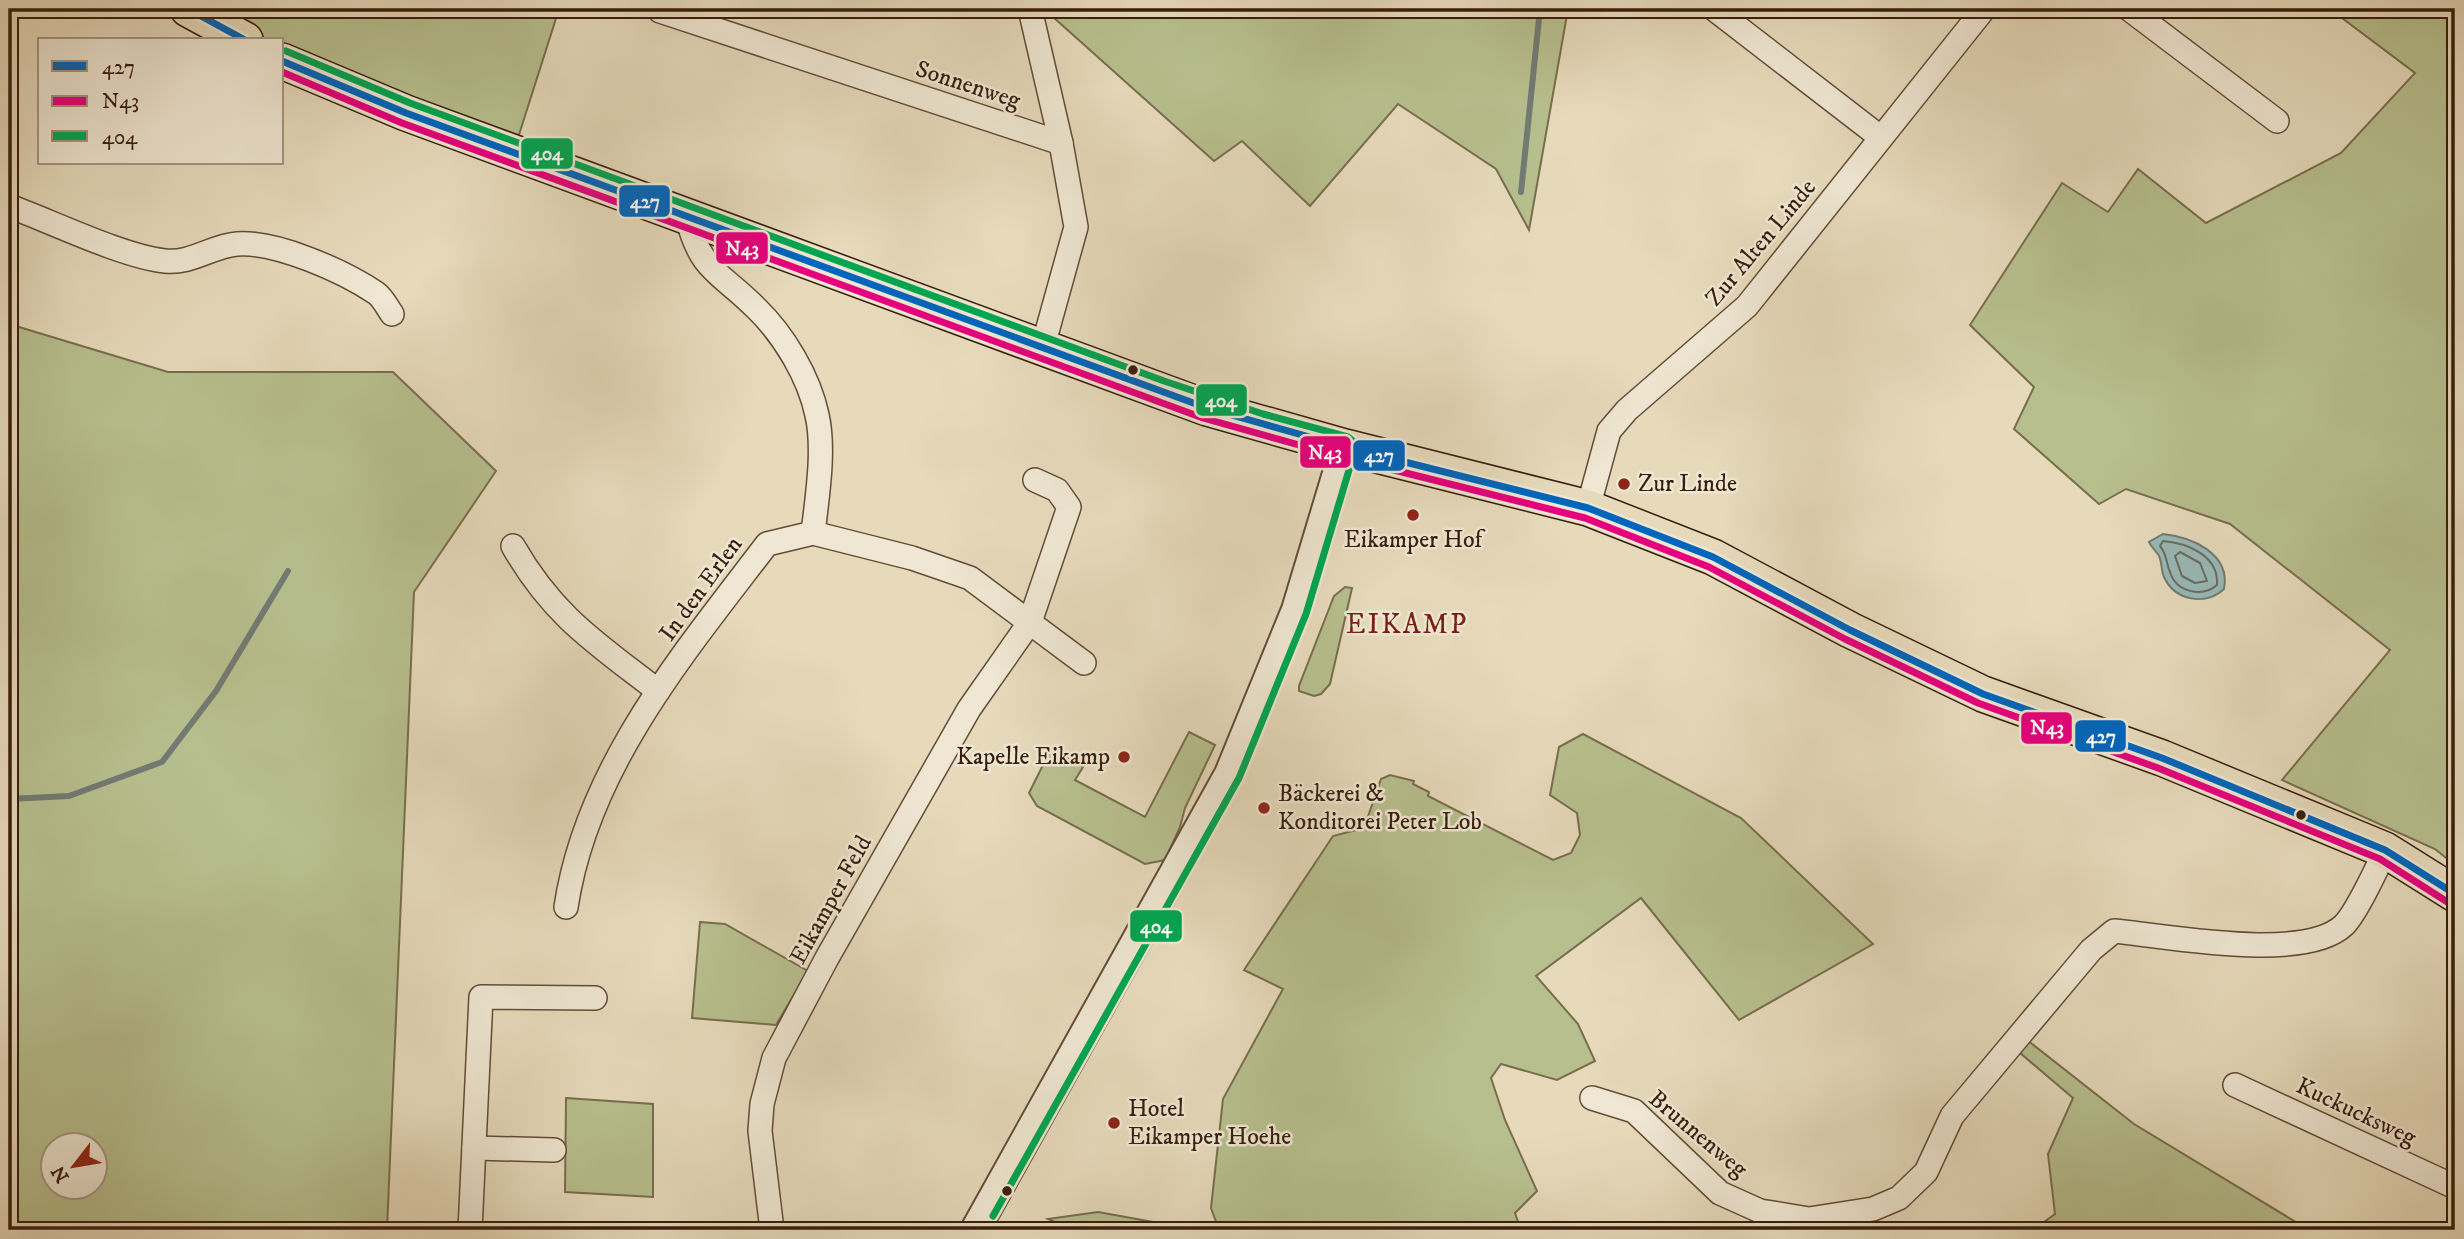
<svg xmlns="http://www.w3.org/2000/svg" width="2464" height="1239" viewBox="0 0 2464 1239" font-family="'IM FELL DW Pica',serif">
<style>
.green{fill:#b7bf8e;stroke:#786e4e;stroke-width:2;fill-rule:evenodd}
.water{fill:#99b9b8;stroke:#727b74;stroke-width:2}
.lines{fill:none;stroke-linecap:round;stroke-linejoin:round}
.shore{stroke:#686b62;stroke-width:2}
.stream{stroke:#727b74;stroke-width:6}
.minor-casing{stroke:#644c38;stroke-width:26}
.tertiary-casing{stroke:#644c38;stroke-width:32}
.primary-casing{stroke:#381d0d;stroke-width:38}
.minor{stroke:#efe7d3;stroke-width:23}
.tertiary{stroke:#efe7d3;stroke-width:28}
.primary{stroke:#e6dabb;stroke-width:35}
.bus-1-casing{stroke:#efe7d3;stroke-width:12}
.bus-2-casing{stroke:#efe7d3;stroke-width:12}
.bus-3-casing{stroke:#efe7d3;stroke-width:12}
.bus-1{stroke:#0065bd;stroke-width:7}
.bus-2{stroke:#e5007d;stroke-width:7}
.bus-3{stroke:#00a651;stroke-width:7}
.bus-dot{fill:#381d0d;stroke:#efe7d3;stroke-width:2.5}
.poi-dot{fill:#8f2418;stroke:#efe7d3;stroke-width:2.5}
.labels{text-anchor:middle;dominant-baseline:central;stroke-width:5;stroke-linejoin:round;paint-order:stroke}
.street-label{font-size:24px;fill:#381d0d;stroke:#efe7d3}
.poi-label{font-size:24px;fill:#381d0d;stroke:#efe7d3;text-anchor:start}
.quarter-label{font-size:28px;letter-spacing:2px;fill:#7a1f14;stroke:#efe7d3}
.line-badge{stroke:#efe7d3;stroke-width:2.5}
.badge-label{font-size:19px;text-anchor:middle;font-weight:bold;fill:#fff}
</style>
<rect width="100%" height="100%" fill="#e6dabb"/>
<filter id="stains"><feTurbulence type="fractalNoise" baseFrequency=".00286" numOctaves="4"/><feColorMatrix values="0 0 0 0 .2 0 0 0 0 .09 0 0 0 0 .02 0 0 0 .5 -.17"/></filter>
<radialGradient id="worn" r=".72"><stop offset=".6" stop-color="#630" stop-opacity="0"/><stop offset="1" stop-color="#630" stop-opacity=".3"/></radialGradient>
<!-- green -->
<g class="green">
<polygon points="205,9 559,9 517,141 282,51 282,40 262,40"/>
<polygon points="1052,9 1568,9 1529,230 1496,169 1398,104 1310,206 1242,141 1214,161 1053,17"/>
<polygon points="2330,9 2455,9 2455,865 2435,849 2282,780 2390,650 2230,524 2126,489 2099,504 2014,429 2034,387 1970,325 2062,183 2108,212 2138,169 2206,223 2341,153 2415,73"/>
<path d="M 9,324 L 168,372 L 393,372 L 496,471 L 414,592 L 387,1230 L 9,1230 ZM 52,1144 L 94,1144 L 94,1186 L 52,1186 Z"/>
<polygon points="1345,587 1352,588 1330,684 1321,694 1314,696 1299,691 1299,686 1334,596"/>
<polygon points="1189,732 1215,745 1185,808 1180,827 1165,860 1145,864 1037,806 1029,793 1051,749 1083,767 1075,780 1145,817"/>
<polygon points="1583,734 1741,818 1873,944 1739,1020 1641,898 1536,976 1578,1024 1595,1061 1557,1080 1501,1064 1491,1078 1505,1120 1537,1191 1515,1213 1521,1230 1219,1230 1211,1208 1223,1099 1283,989 1244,970 1333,836 1364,828 1381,779 1390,775 1414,781 1413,784 1429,792 1428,796 1553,860 1571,853 1580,835 1577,813 1550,795 1559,747"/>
<polygon points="700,922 725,924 808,971 776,1025 692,1018"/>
<polygon points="2022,1036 2134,1124 2309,1230 2033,1230 2055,1214 2048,1154 2073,1098 2013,1047"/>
<polygon points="566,1098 653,1104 653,1197 565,1192"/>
<polygon points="1098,1212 1153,1222 1136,1230 1073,1230 1048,1219"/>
</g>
<!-- water -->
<path class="water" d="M 2163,534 C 2191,537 2231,553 2224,589 C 2206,606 2175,601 2164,577 C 2161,570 2162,562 2159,556 C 2156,551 2152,548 2149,542 Z"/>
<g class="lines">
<!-- shore -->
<g class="shore">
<path d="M 2163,541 C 2188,543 2219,556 2217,585 C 2202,598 2176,592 2170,572 C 2166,563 2167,554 2160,546 Z"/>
<polygon points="2180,552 2200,563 2207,581 2195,583 2182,576 2175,556"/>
</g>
<!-- stream -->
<g class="stream">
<polyline points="1521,192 1540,9"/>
<polyline points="9,799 69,796 162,762 216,691 288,571"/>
<polyline points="1554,1224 1558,1230"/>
</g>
<defs>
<g id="minor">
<polyline points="1030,9 1061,143"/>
<polyline points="1714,9 1880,137"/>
<polyline points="2129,9 2277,121"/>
<polyline points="660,11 1061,143 1076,227 1043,346"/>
<path d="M 9,206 C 50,221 124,257 165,261 C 191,264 212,246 237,244 C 276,241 343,271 376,293 C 383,298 387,307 392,314"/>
<polyline points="1588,508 1609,431 1627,410 1747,306 1984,9"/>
<polyline points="813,533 912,558 970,578 1084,663"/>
<path d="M 513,546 C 553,616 596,643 658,691"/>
<path d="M 566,907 C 587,767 684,653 767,544 L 813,533 C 817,498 825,450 817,415 C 809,377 784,335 756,308 C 719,271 701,272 687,217"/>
<polyline points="2235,1085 2455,1187"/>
<path d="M 1592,1098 L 1634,1111 L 1720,1193 L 1760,1211 L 1809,1219 L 1873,1209 L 1899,1198 L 1926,1172 L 1952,1116 L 2091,950 L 2114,931 C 2168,936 2304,963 2344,925 C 2356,913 2378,867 2385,850"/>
<polyline points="474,1148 554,1150"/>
<polyline points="470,1230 481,997 595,998"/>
<polyline points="772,1230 760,1131 762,1104 774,1058 827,958 969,709 1030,622 1069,507 1057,490 1035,480"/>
</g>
<polyline id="tertiary" points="975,1230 1229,774 1296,610 1345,447"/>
<g id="primary">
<polyline points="188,9 245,40"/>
<polyline points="282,61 406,113 1207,408 1345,447 1588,508 1713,557 1850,630 1983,694 2162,758 2385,850 2455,894"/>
</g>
</defs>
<!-- minor casing -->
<use href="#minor" class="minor-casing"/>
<!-- tertiary casing -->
<use href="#tertiary" class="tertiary-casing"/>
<!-- primary casing -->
<use href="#primary" class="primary-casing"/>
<!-- minor -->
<use href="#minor" class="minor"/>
<!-- tertiary -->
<use href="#tertiary" class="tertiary"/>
<!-- primary -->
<use href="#primary" class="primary"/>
<defs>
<g id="bus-1">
<polyline points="188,9 245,40"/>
<polyline points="282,61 406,113 1207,408 1345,447 1588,508 1713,557 1850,630 1983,694 2162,758 2385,850 2455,894"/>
</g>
<polyline id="bus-2" points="282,72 402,123 1203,418 1342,457 1585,518 1709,567 1845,639 1978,703 2158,768 2380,859 2449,903"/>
<polyline id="bus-3" points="286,51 410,103 1164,381 1263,414 1348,437 1354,442 1355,450 1306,614 1239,778 993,1216"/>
</defs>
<!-- bus-1 casing -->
<use href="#bus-1" class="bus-1-casing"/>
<!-- bus-2 casing -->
<use href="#bus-2" class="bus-2-casing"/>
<!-- bus-3 casing -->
<use href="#bus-3" class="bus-3-casing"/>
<!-- bus-1 -->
<use href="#bus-1" class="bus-1"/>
<!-- bus-2 -->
<use href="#bus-2" class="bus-2"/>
<!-- bus-3 -->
<use href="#bus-3" class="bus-3"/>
</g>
<!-- markers -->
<g class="bus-dot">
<circle cx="1133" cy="370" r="6"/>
<circle cx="2301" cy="815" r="6"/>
<circle cx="1007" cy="1191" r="6"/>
</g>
<g class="poi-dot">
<circle cx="1624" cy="484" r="7"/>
<circle cx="1413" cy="515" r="7"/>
<circle cx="1124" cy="757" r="7"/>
<circle cx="1264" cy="808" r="7"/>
<circle cx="1114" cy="1123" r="7"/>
</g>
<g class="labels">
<!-- street labels -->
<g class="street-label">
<text transform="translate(968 85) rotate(18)">Sonnenweg</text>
<text transform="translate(1761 243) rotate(-50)">Zur Alten Linde</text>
<text transform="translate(701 589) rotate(-54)">In den Erlen</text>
<text transform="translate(831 900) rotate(-61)">Eikamper Feld</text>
<text transform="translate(2356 1112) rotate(25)">Kuckucksweg</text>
<text transform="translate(1698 1134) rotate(40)">Brunnenweg</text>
</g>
<!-- poi labels -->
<g class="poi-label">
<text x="1638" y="484">Zur Linde</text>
<text x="1413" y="540" text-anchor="middle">Eikamper Hof</text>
<text x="1110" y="757" text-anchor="end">Kapelle Eikamp</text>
<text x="1278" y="794">Bäckerei &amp;<tspan x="1278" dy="28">Konditorei Peter Lob</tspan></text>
<text x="1128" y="1109">Hotel<tspan x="1128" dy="28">Eikamper Hoehe</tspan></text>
</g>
<!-- quarter labels -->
<g class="quarter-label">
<text x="1407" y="624">EIKAMP</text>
</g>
</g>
<g class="line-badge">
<rect x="520" y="137" width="54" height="33" rx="7" fill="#00a651"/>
<rect x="618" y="184" width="53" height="34" rx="7" fill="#0065bd"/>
<rect x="715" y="231" width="54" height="34" rx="7" fill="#e5007d"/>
<rect x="1195" y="383" width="53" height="34" rx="7" fill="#00a651"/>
<rect x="1299" y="435" width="53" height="34" rx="7" fill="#e5007d"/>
<rect x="1352" y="439" width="54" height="33" rx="7" fill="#0065bd"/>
<rect x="2020" y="711" width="53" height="34" rx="7" fill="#e5007d"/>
<rect x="2074" y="719" width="53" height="34" rx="7" fill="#0065bd"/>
<rect x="1129" y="909" width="54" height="34" rx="7" fill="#00a651"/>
</g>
<g class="badge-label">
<text x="547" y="160">404</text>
<text x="645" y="208">427</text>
<text x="742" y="255">N43</text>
<text x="1221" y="407">404</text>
<text x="1325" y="459">N43</text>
<text x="1379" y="462">427</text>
<text x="2047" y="734">N43</text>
<text x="2101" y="743">427</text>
<text x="1156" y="933">404</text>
</g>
<!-- margin -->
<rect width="2464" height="1239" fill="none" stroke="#e6dabb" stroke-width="35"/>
<rect x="10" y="10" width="2443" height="1218" fill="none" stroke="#381d0d" stroke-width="3.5"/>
<rect x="18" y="18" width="2429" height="1204" fill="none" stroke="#381d0d" stroke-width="2"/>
<!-- legend -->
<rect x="38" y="38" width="245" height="126" fill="#efe7d3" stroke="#a69684" stroke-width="2"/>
<rect x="52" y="61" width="35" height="10" fill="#0065bd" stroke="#a69684" stroke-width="2"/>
<text x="102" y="74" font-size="21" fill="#381d0d">427</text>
<rect x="52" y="96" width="35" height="10" fill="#e5007d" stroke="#a69684" stroke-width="2"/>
<text x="102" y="108" font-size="21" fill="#381d0d">N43</text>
<rect x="52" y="131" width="35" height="10" fill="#00a651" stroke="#a69684" stroke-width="2"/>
<text x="102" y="144" font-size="21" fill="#381d0d">404</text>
<!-- north arrow -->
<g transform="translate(74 1166) rotate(239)"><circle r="33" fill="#efe7d3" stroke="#a69684" stroke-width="2"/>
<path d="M0-5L12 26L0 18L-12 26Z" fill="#8f2418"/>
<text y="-10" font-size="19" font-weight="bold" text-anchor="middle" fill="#381d0d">N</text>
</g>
<rect width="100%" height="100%" filter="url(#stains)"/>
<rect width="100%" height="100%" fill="url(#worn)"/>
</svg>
